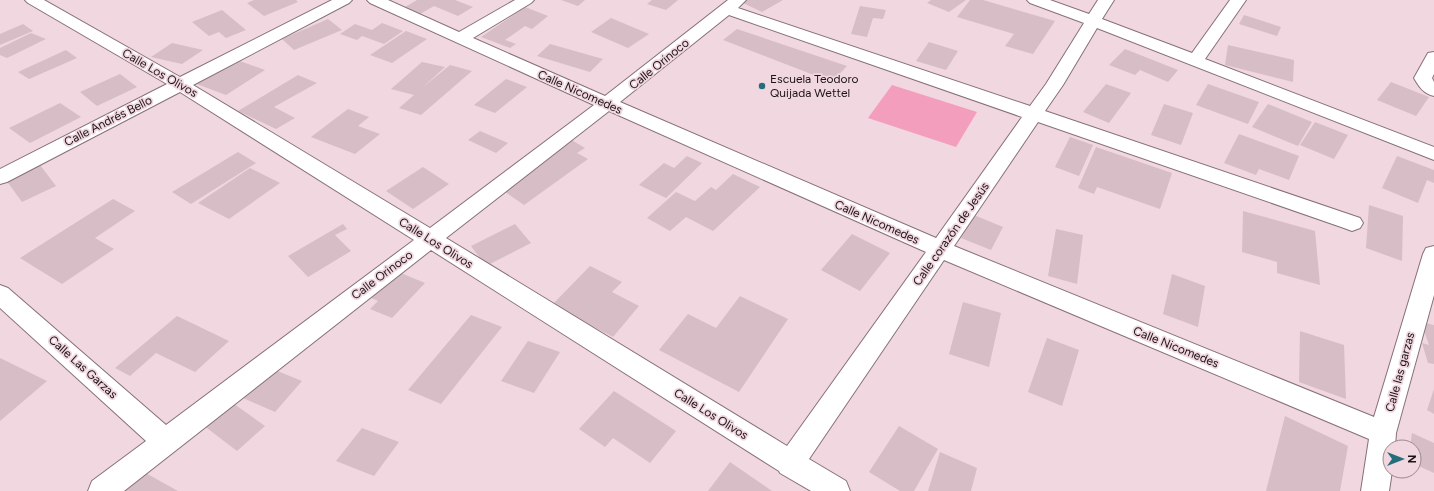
<svg xmlns="http://www.w3.org/2000/svg" width="1434" height="491" viewBox="0 0 1434 491" font-family="Figtree,sans-serif">
<style>
.green{fill:#f49ebd}
.building{fill:#d7bdc5}
.lines{fill:none;stroke-linecap:round;stroke-linejoin:round}
.minor-casing{stroke:#877078;stroke-width:2}
.minor{fill:#fff;fill-rule:evenodd}
.poi-dot{fill:#266d7b;stroke:#f1d7df;stroke-width:1.5}
.labels{text-anchor:middle;dominant-baseline:central;stroke-width:3.5;stroke-linejoin:round;paint-order:stroke}
.street-label{font-size:12px;fill:#1b1315;stroke:#f1d7df}
.poi-label{font-size:12px;fill:#1b1315;stroke:#f1d7df;text-anchor:start}
</style>
<rect width="100%" height="100%" fill="#f1d7df"/>
<!-- green -->
<polygon class="green" points="892,85 977,112 956,147 868,118"/>
<!-- building -->
<g class="building">
<polygon points="254,0 296,0 298,2 264,16 247,3"/>
<polygon points="417,0 455,0 473,7 458,16 434,6 415,17 400,10"/>
<polygon points="561,0 585,0 578,6"/>
<polygon points="652,0 678,0 666,10 647,4"/>
<polygon points="747,0 783,0 762,12 743,3"/>
<polygon points="931,0 966,0 949,12 927,3"/>
<polygon points="970,0 983,0 1055,21 1033,54 1005,46 1014,34 957,17"/>
<polygon points="860,6 886,10 883,19 873,18 867,37 851,34"/>
<polygon points="525,7 548,16 532,29 525,26 505,40 516,44 510,48 481,37"/>
<polygon points="222,10 246,30 226,38 219,32 209,36 192,22"/>
<polygon points="1244,15 1281,27 1277,36 1239,24"/>
<polygon points="611,18 649,34 628,48 591,32"/>
<polygon points="328,19 342,30 294,50 282,39"/>
<polygon points="382,23 403,31 384,44 362,36 357,40 340,34 355,24 372,30"/>
<polygon points="23,24 33,31 0,45 0,34"/>
<polygon points="737,29 847,66 832,82 723,40"/>
<polygon points="406,31 427,39 392,63 370,55"/>
<polygon points="31,33 46,39 7,58 0,55 0,48"/>
<polygon points="929,42 958,51 946,70 916,61"/>
<polygon points="172,43 203,50 182,64 151,57"/>
<polygon points="550,44 603,59 590,72 537,56"/>
<polygon points="1228,45 1294,60 1293,82 1225,65"/>
<polygon points="1125,49 1178,70 1168,82 1140,70 1135,75 1109,65"/>
<polygon points="66,50 77,58 29,79 18,72"/>
<polygon points="234,59 265,70 226,95 194,83"/>
<polygon points="422,62 445,67 422,88 450,65 472,71 421,115 399,108 414,95 391,89"/>
<polygon points="120,74 137,87 97,106 80,92"/>
<polygon points="298,75 317,83 274,107 295,118 276,129 238,111"/>
<polygon points="506,79 527,87 495,113 474,105"/>
<polygon points="1391,82 1429,97 1416,116 1377,100"/>
<polygon points="1106,84 1131,93 1109,123 1083,112"/>
<polygon points="1208,84 1259,102 1248,124 1196,105"/>
<polygon points="60,103 81,117 30,143 9,128"/>
<polygon points="1164,104 1193,113 1181,145 1151,135"/>
<polygon points="1268,104 1312,122 1298,146 1252,127"/>
<polygon points="348,109 369,117 358,126 380,134 355,154 311,137"/>
<polygon points="1315,122 1348,135 1334,159 1300,145"/>
<polygon points="480,131 508,143 496,153 468,140"/>
<polygon points="1239,134 1299,156 1289,180 1259,169 1256,175 1224,163"/>
<polygon points="1070,137 1093,145 1079,176 1055,167"/>
<polygon points="570,139 585,148 577,153 588,159 524,205 498,187"/>
<polygon points="1096,147 1172,173 1160,209 1097,187 1094,194 1078,188"/>
<polygon points="238,152 256,163 191,204 172,192"/>
<polygon points="687,156 702,163 666,198 639,185 664,163 674,168"/>
<polygon points="1397,156 1434,170 1434,183 1427,180 1418,203 1382,188"/>
<polygon points="40,165 56,186 22,202 6,180"/>
<polygon points="423,167 449,184 413,209 386,191"/>
<polygon points="250,168 280,183 229,219 198,203"/>
<polygon points="733,174 760,187 713,231 686,217 670,231 647,218 676,192 695,201 711,187 716,190"/>
<polygon points="113,199 135,211 95,238 114,249 62,284 20,258"/>
<polygon points="1369,205 1403,216 1402,261 1366,248"/>
<polygon points="1243,211 1315,231 1320,285 1277,273 1277,262 1242,252"/>
<polygon points="974,215 1003,227 991,250 961,238"/>
<polygon points="343,224 347,229 335,235 351,251 308,277 288,256"/>
<polygon points="515,224 531,243 486,266 471,246"/>
<polygon points="1056,229 1083,235 1077,284 1048,276"/>
<polygon points="852,234 890,253 860,291 821,270"/>
<polygon points="590,266 622,282 612,292 639,306 613,337 552,305"/>
<polygon points="391,269 425,283 392,318 370,309 378,301 365,295"/>
<polygon points="1172,274 1205,286 1198,327 1163,314"/>
<polygon points="740,296 788,319 739,392 659,350 688,314 716,328"/>
<polygon points="963,302 1001,313 989,367 949,354"/>
<polygon points="471,315 502,327 441,404 408,390"/>
<polygon points="177,316 229,341 195,372 156,353 130,376 115,368"/>
<polygon points="1421,322 1434,325 1434,364 1428,363 1422,343 1429,345"/>
<polygon points="1300,331 1344,345 1346,399 1299,382"/>
<polygon points="1047,338 1079,350 1062,406 1028,392"/>
<polygon points="528,341 560,352 534,393 501,381"/>
<polygon points="0,358 47,381 0,421"/>
<polygon points="270,368 302,381 275,412 243,398"/>
<polygon points="1434,389 1434,414 1427,410"/>
<polygon points="614,391 676,431 650,463 613,438 605,447 579,429"/>
<polygon points="227,399 265,426 237,451 199,422"/>
<polygon points="1285,416 1348,446 1340,491 1266,491"/>
<polygon points="899,426 938,449 914,491 900,491 869,472"/>
<polygon points="362,428 399,442 374,476 336,461"/>
<polygon points="1412,433 1434,443 1434,473 1414,464 1414,447 1410,447"/>
<polygon points="940,452 977,468 971,491 928,491"/>
<polygon points="730,462 772,491 708,491"/>
<polygon points="142,471 178,491 121,491"/>
</g>
<g class="lines">
<defs>
<g id="minor">
<path d="M 25,0 L 44,0 L 180,77 L 332,0 L 352,0 L 349,3 L 193,85 L 430,228 L 594,105 L 370,3 L 367,0 L 388,0 L 459,32 L 515,0 L 534,0 L 531,3 L 473,38 L 605,96 L 728,0 L 746,0 L 738,8 L 1030,106 L 1046,84 L 1084,23 L 1030,3 L 1027,0 L 1050,0 L 1089,14 L 1098,0 L 1114,0 L 1102,19 L 1192,53 L 1230,0 L 1246,0 L 1205,59 L 1434,147 L 1434,160 L 1097,28 L 1063,85 L 1045,111 L 1360,218 L 1363,223 L 1360,228 L 1352,231 L 1344,228 L 1038,122 L 954,246 L 1374,417 L 1423,254 L 1426,248 L 1434,246 L 1434,295 L 1396,433 L 1395,447 L 1390,447 L 1390,471 L 1392,471 L 1389,491 L 1361,491 L 1369,439 L 944,260 L 809,459 L 846,481 L 850,491 L 811,491 L 780,473 L 779,471 L 431,250 L 124,491 L 88,491 L 92,481 L 146,441 L 0,308 L 0,285 L 8,288 L 166,425 L 414,240 L 180,92 L 7,182 L 0,184 L 0,169 L 167,84 L 28,3 ZM 729,15 L 1022,117 L 936,238 L 620,102 ZM 609,111 L 926,252 L 787,446 L 446,238 Z"/>
<path d="M 1434,52 L 1434,74 L 1432,78 L 1434,82 L 1434,96 C 1424,94 1419,87 1414,78 L 1428,53 Z"/>
</g>
</defs>
<!-- minor casing -->
<use href="#minor" class="minor-casing"/>
<!-- minor -->
<use href="#minor" class="minor"/>
</g>
<!-- markers -->
<circle class="poi-dot" cx="762" cy="86" r="4"/>
<g class="labels">
<!-- street labels -->
<g class="street-label">
<text transform="translate(659 64) rotate(-39)">Calle Orinoco</text>
<text transform="translate(160 73) rotate(30)">Calle Los Olivos</text>
<text transform="translate(580 92) rotate(24)">Calle Nicomedes</text>
<text transform="translate(108 121) rotate(-27)">Calle Andrés Bello</text>
<text transform="translate(877 222) rotate(24)">Calle Nicomedes</text>
<text transform="translate(951 234) rotate(-55)">Calle corazón de Jesús</text>
<text transform="translate(436 243) rotate(32)">Calle Los Olivos</text>
<text transform="translate(382 275) rotate(-37)">Calle Orinoco</text>
<text transform="translate(1176 347) rotate(22)">Calle Nicomedes</text>
<text transform="translate(83 367) rotate(42)">Calle Las Garzas</text>
<text transform="translate(1400 372) rotate(-75)">Calle las garzas</text>
<text transform="translate(711 414) rotate(32)">Calle Los Olivos</text>
</g>
<!-- poi labels -->
<g class="poi-label">
<text x="770" y="79">Escuela Teodoro<tspan x="770" dy="14">Quijada Wettel</tspan></text>
</g>
</g>
<!-- north arrow -->
<g transform="translate(1402 459) rotate(90)"><circle r="19" fill="#f1d7df" stroke="#9b898e"/>
<path d="M0-3L7 15L0 10L-7 15Z" fill="#266d7b"/>
<text y="-6" font-size="11" font-weight="bold" text-anchor="middle" fill="#1b1315">N</text>
</g>
</svg>
